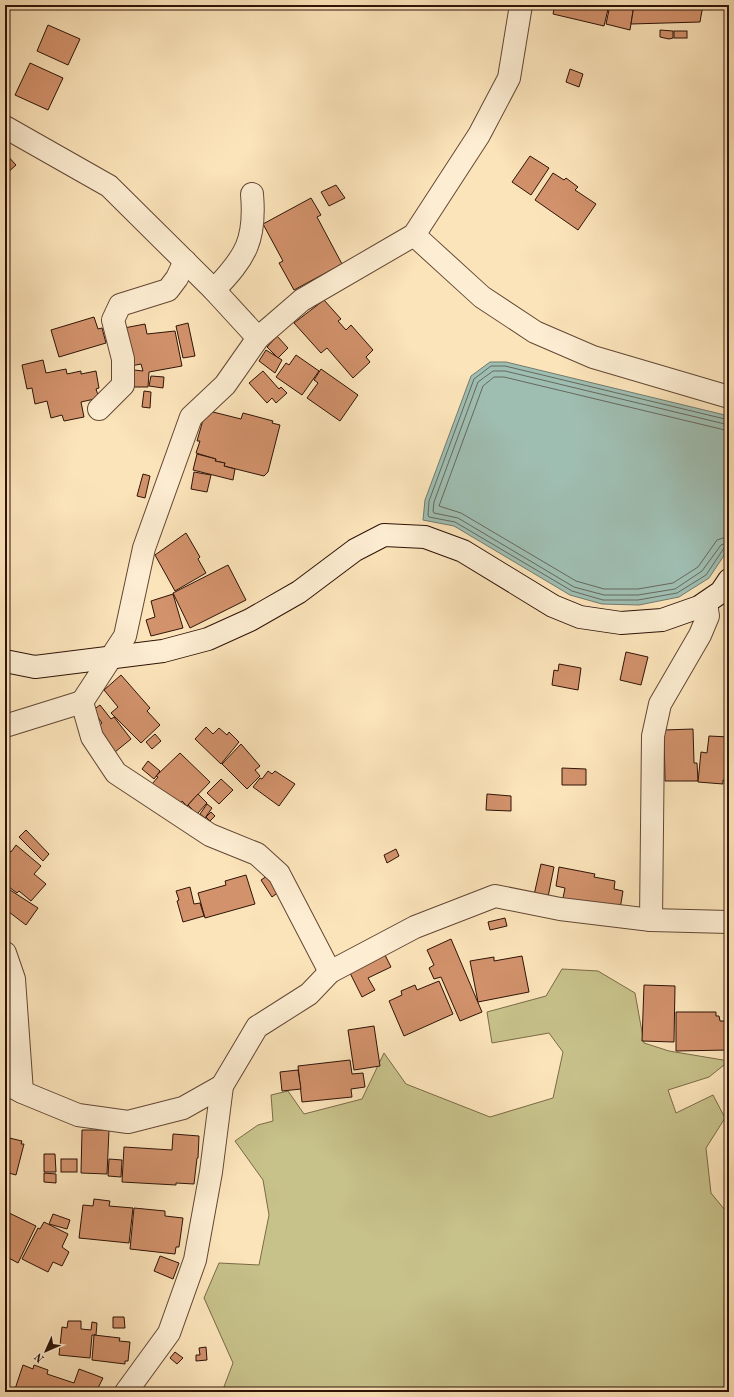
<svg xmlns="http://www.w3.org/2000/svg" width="734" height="1397" viewBox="0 0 734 1397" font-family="'Old Standard TT',serif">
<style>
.green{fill:#c7c18a;stroke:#7a6a48}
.water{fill:#9fbeb2;stroke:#727a6e}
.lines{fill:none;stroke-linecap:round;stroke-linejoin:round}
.shore{stroke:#66685c;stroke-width:1}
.building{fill:#d2926c;stroke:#2e1307}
.street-casing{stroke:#624734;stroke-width:24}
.secondary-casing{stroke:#2e1307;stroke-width:24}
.street{stroke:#fdedd2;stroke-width:22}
.secondary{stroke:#fdedd2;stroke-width:22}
</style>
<rect width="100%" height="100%" fill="#fce4ba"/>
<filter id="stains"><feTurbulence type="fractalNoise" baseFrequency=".005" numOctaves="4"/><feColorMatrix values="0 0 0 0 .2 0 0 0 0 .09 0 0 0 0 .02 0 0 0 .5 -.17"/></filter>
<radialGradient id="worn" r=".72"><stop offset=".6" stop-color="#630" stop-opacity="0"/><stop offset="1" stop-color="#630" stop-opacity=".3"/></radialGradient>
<!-- green -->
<polygon class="green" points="562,969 598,971 635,993 644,1043 669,1051 729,1061 709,1077 668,1090 676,1113 713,1095 725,1118 706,1148 711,1193 729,1215 729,1392 222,1392 233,1363 204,1298 219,1263 259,1265 269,1215 263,1180 235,1141 258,1125 273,1121 271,1095 288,1091 304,1114 362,1099 384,1053 406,1084 490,1117 553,1098 563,1052 549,1033 492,1043 487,1012 546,996"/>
<!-- water -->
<polygon class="water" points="490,362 506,362 729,416 729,548 709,578 679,597 639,605 602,604 570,595 454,526 423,520 425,500 471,376"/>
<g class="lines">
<!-- shore -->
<g class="shore">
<polyline points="729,420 505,366 491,366 474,379 429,501 428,515 429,517 455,522 572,591 603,600 638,600 677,593 706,575 724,548 729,547"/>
<polyline points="729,425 505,371 493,371 478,382 434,502 433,511 434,513 458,518 574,587 604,595 638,595 675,589 702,571 721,545 729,542"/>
<polyline points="729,431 504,377 494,377 483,386 439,506 461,513 576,581 604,589 638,589 673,583 698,567 717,540 729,536"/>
</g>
</g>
<!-- building -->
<g class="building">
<polygon points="555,5 609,5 604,26 553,14"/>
<polygon points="610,5 634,5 630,30 606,24"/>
<polygon points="634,5 703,5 700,22 631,24"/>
<polygon points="48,25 80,39 68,65 37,51"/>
<polygon points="660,30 673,31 673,38 669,39 660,37"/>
<rect x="674" y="31" width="13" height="7"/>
<polygon points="30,63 63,78 48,110 15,95"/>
<polygon points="570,69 583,74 579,87 566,82"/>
<polygon points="5,153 16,165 5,175"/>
<polygon points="530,156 549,168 531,195 512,182"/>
<polygon points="553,173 564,180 566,178 578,187 575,190 596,204 578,230 535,200"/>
<polygon points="336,185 345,198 329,206 321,192"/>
<polygon points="311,198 321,215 317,217 342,264 294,290 279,263 283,261 263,224"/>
<polygon points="324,300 341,319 338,321 346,330 351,325 373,350 366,357 370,362 353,378 327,348 321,353 294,323"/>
<polygon points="94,317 98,329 102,328 106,343 59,357 51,330"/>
<polygon points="188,323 195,356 183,358 176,326"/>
<polygon points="145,324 147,334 175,331 182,366 149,372 148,387 134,387 134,370 143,371 141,364 131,366 124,328"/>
<polygon points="277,336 288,348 278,358 267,347"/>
<polygon points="266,350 282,360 275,373 259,361"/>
<polygon points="296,355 319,371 302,395 276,377 286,363 289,365"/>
<polygon points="43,360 46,373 66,369 67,374 81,371 81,374 96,371 99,388 96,389 99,398 81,402 84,417 64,421 62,415 51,418 47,401 35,404 32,388 27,389 22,365"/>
<polygon points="321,369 358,395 340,421 307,398 318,383 314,380"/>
<polygon points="263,371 279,389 281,387 287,393 276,403 272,398 267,403 249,383"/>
<polygon points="151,376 164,377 163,388 149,386"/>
<polygon points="144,391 151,392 150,408 142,407"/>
<polygon points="209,411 241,419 243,413 273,421 272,423 280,425 268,472 264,476 224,466 225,463 215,461 216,459 196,453 200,441 197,441 205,413"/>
<polygon points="197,454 216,459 215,461 225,463 224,466 235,469 233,480 193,470"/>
<polygon points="194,472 211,475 207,492 191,489"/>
<polygon points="143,474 150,476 145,498 137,496"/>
<polygon points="186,533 200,557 198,559 206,573 175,591 155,555"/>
<polygon points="228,565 246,600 190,628 173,593"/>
<polygon points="173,594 183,628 151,636 146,620 155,617 151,601"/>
<polygon points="626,652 648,657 641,685 620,680"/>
<polygon points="559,664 581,668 578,690 552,685 554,670 558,671"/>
<polygon points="121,675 150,708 147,711 160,725 141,743 111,713 118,707 104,690"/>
<polygon points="100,705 111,719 114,717 131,739 115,752 96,728 102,723 93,710"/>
<polygon points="206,727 213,734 219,728 227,735 229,732 239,742 221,764 195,739"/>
<polygon points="693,729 694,763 697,763 698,781 665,781 664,730"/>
<polygon points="155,734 161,741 152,749 146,742"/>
<polygon points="709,736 729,737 729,781 723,780 723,784 698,782 701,752 707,753"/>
<polygon points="241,744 260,766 255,770 260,776 247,789 222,764"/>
<polygon points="180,753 210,782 187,806 182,801 181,803 152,784 158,777 156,776"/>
<polygon points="148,761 160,771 154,779 142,769"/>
<polygon points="562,768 586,769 586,785 562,785"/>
<polygon points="268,771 272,774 275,771 295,784 279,806 253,787 260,778 262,779"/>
<polygon points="221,779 233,790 219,804 207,793"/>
<polygon points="198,794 207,803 197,814 188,805"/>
<polygon points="487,794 511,796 511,811 486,810"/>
<polygon points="207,804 212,808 205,818 200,814"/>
<polygon points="211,812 215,816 210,821 206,817"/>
<polygon points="26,830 49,854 43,861 19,837"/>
<polygon points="16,845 41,866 34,874 46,884 31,901 19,891 17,893 5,884 5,847 11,852"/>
<polygon points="396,849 399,856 387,863 384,855"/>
<polygon points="541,864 554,867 548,897 534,895"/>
<polygon points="559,867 595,874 594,877 615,881 614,889 623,891 620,909 562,903 565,888 556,886"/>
<polygon points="270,874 280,891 272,897 261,880"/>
<polygon points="246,875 255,904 205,918 198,893 226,885 225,881"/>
<polygon points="190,887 194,904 200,903 204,916 183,922 177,901 179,900 176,891"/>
<polygon points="7,888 38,908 26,925 5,909 5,891"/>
<polygon points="505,918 507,926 490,930 488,922"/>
<polygon points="451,939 482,1012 460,1021 441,977 434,979 429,968 434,965 427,950"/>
<polygon points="385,955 391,967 368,978 375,990 362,997 348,969"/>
<polygon points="522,956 529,992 478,1002 470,961 494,957 494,961"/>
<polygon points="439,981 453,1014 404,1036 389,1001 402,995 401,991 415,985 417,990"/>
<polygon points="644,985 675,986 674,1042 642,1041"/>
<polygon points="676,1012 716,1012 716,1016 719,1016 720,1021 726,1021 726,1029 729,1029 729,1050 676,1051"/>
<polygon points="374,1026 380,1066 354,1070 348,1030"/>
<polygon points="8,1041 8,1062 5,1062 5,1042"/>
<polygon points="350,1060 352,1074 363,1073 365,1087 351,1089 352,1097 302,1102 298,1066"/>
<polygon points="298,1070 301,1089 282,1091 280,1072"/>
<polygon points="82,1130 109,1130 107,1174 81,1173"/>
<polygon points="173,1134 199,1136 198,1158 197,1158 194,1184 176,1183 176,1185 122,1182 124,1147 172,1150"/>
<polygon points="5,1137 22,1141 21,1144 24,1144 16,1175 5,1172"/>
<polygon points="44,1154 55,1154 56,1172 44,1172"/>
<rect x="61" y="1159" width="16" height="13"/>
<polygon points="109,1159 122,1160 121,1177 108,1176"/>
<polygon points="44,1173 56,1174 56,1183 44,1182"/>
<polygon points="94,1199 110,1201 109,1206 133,1208 129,1243 79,1238 83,1205 93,1206"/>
<polygon points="134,1208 165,1211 165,1216 183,1218 179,1247 176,1247 175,1254 130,1249"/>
<polygon points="5,1211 36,1226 18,1263 5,1256"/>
<polygon points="53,1214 70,1220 67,1229 49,1224"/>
<polygon points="44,1222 68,1234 62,1247 69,1252 62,1266 53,1262 48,1272 22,1259 38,1228 40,1229"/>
<polygon points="160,1256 179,1263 173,1279 154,1271"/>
<polygon points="113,1317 124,1317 125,1328 113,1328"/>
<polygon points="68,1321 81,1321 81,1329 91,1330 92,1322 97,1323 96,1335 92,1335 90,1358 59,1355 62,1327 67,1328"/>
<polygon points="94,1335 120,1338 119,1341 130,1342 128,1361 125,1361 125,1364 92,1360"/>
<polygon points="206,1347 207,1360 196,1361 196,1355 200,1355 199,1348"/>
<polygon points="175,1352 183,1358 177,1364 170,1358"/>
<polygon points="23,1365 33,1369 34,1365 48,1370 47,1374 74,1383 79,1369 103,1378 96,1392 14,1392"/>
</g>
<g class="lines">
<defs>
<g id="street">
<polyline points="5,127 109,186 214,290 258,338"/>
<polyline points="414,235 482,297 535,332 593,357 729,397"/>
<path d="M 214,290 C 246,257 256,240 252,194"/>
<polyline points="99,409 123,385 123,359 113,320 120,305 168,290 177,278 185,261"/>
<polyline points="5,726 82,702"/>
<polyline points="651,920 653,736 660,704 700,635 708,616 706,603"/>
<polyline points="5,953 14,979 22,1092"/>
<polyline points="330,972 279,874 257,854 210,835 116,773 92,737 82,702 125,636 144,548 191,417 225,385 258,338 302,300 414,235 479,135 509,78 521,5"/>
<polyline points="5,1083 22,1092 78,1115 128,1122 183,1108 222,1086"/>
<polyline points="126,1392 169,1333 195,1260 211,1172 222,1086 257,1027 309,994 330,972 415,927 495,896 560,909 651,920 729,922"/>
</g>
<polyline id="secondary" points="5,661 35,667 163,651 208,639 250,620 299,592 355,550 384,535 425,537 463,551 553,606 580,617 621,623 662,620 699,607 721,592 729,580"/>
</defs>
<!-- street casing -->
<use href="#street" class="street-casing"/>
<!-- secondary casing -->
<use href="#secondary" class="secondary-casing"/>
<!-- street -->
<use href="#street" class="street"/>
<!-- secondary -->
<use href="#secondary" class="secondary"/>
</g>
<!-- margin -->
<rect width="734" height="1397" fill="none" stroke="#fce4ba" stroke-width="20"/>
<rect x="6" y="6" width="722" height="1385" fill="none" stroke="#2e1307" stroke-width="2"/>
<rect x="10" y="10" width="714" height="1377" fill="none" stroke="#2e1307"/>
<!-- north arrow -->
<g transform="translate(46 1351) rotate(225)" stroke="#fdedd2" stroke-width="3" paint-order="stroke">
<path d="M0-3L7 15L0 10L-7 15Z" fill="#2e1307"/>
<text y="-6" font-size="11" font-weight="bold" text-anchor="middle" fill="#2e1307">N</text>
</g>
<rect width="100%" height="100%" filter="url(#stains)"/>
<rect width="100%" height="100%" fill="url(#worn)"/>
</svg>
